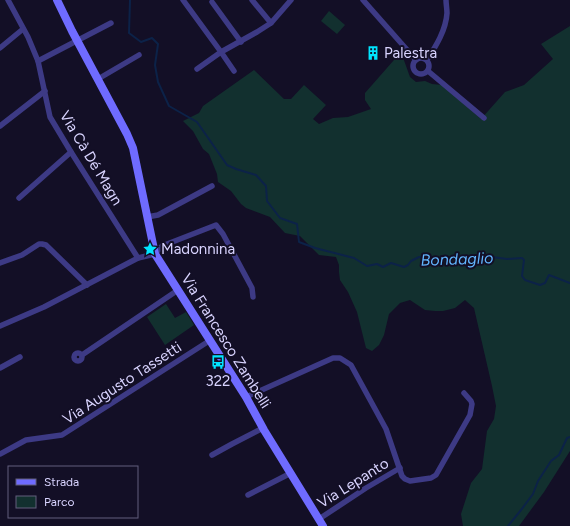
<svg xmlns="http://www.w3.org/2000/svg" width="570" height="526" viewBox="0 0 570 526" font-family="Figtree,sans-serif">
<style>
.green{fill:#12302f}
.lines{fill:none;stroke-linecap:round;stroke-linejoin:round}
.stream{stroke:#0c2248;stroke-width:2}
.minor{stroke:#3d3a85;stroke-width:5.5}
.secondary{stroke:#6f6bff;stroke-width:8}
.labels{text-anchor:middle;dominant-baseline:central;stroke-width:4;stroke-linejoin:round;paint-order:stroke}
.poi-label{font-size:15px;fill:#d9d4ff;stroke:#130f26;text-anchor:start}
.street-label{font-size:15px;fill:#d9d4ff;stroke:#130f26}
.water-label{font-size:16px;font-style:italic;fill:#62b6ff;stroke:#130f26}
</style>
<rect width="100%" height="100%" fill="#130f26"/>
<!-- green -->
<g class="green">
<polygon points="329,11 345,25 337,34 321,21"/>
<polygon points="570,26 570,451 544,492 519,526 463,526 461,514 471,483 482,469 487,431 494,419 496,406 492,386 474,308 465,300 455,308 443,311 435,311 425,310 410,300 400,303 389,314 384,335 379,345 372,351 366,348 357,312 348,292 340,280 339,272 339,265 336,257 319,255 300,236 285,233 270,217 246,208 241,204 231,191 218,182 217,174 209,154 203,149 193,131 183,121 199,113 203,106 254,70 284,99 291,99 304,85 326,105 313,119 319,124 333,118 348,117 371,109 365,100 365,93 401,52 410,77 416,82 425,81 432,84 442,85 481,119 505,92 524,85 553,59 541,44"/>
<polygon points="166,304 175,318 186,312 194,325 165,345 147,317"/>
</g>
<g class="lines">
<!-- stream -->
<g class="stream">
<polyline points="130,0 129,33 141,42 152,38 158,44 155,65 158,82 169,106 197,122 227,165 236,169 256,175 266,186 267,201 280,218 297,224 299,242 315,248 354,258 367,266 377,264 383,267 391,263 404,267 408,265 411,261 419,257 430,257 437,259 476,259 492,257 507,259 522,258 524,260 522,276 525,280 540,285 545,283 549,275 570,283"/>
<polyline points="508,526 521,510 533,494 538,481 551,461 559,455 567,438 570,437"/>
</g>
<!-- minor -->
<g class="minor">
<polyline points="8,0 28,37 38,61 50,117 71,152 138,258"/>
<polyline points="183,0 221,52 197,69"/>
<polyline points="252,0 271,23"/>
<polyline points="363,0 416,60"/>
<polyline points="212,2 241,42"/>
<polyline points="0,48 23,29"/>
<circle cx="421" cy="66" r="8"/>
<path d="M 427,60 C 436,46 446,30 447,13 C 447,9 446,4 446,0"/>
<polyline points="38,61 111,23"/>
<polyline points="234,71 221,52 257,32 271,23 291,0"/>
<polyline points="428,71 484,118"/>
<polyline points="98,79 139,55"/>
<polyline points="0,126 45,91"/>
<polyline points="19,198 71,152"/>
<polyline points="147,217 158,215 212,186"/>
<polyline points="0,263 22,255 39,244 42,244 46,245 87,285"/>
<polyline points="0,326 44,307 138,258 155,254 162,246 216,225 223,234 252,288 253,297"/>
<circle cx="78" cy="357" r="4"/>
<polyline points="82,355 178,290"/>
<polyline points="0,368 20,357"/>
<polyline points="246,397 333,358 340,358 351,365 386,429 402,476 405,479 410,481 431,478 436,475 470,415 472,404 471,401 464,393"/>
<polyline points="0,454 26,440 62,435 209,341"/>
<polyline points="212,455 232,444 263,428"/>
<polyline points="248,495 291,473"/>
<polyline points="319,519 366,488 400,468"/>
</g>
<!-- secondary -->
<polyline class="secondary" points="57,0 72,31 127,134 133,148 155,254 246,397 264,430 323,526"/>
</g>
<!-- icons -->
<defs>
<symbol id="building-bare" viewBox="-9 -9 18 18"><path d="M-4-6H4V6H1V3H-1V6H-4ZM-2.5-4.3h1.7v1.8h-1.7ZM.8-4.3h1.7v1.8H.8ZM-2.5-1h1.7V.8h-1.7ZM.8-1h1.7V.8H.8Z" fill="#00e5ff" stroke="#130f26" stroke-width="2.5" paint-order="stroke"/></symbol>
<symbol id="sight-bare" viewBox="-9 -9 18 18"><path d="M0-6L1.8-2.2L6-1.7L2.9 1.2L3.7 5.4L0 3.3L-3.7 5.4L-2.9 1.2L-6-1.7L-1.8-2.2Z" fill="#00e5ff" stroke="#130f26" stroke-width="2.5" paint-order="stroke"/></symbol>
<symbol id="bus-bare" viewBox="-9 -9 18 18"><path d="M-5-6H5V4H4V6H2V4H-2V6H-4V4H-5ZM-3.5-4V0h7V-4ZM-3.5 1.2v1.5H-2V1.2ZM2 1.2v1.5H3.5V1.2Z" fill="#00e5ff" stroke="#130f26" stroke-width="2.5" paint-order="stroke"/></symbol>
</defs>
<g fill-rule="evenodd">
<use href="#building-bare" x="363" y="43" width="20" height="20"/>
<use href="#sight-bare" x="140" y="239" width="20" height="20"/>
<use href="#bus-bare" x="208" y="352" width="20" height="20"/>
</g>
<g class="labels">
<!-- poi labels -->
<g class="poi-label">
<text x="384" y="53">Palestra</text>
<text x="161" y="249">Madonnina</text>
<text x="218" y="381" text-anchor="middle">322</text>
</g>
<!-- street labels -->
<g class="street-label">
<text transform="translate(91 158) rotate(59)">Via Cà Dé Magn</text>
<text transform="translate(226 341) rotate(58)">Via Francesco Zambelli</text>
<text transform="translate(122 383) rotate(-33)">Via Augusto Tassetti</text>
<text transform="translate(353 483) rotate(-32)">Via Lepanto</text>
</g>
<!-- water labels -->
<g class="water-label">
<text transform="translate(457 259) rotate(-2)">Bondaglio</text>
</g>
</g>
<!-- legend -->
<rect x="8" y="466" width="130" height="52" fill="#130f26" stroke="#625e7d"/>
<rect x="16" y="479" width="20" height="6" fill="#6f6bff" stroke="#625e7d"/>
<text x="44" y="486" font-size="12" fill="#d9d4ff">Strada</text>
<rect x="16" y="496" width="20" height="12" fill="#12302f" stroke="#625e7d"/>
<text x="44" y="506" font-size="12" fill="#d9d4ff">Parco</text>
</svg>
